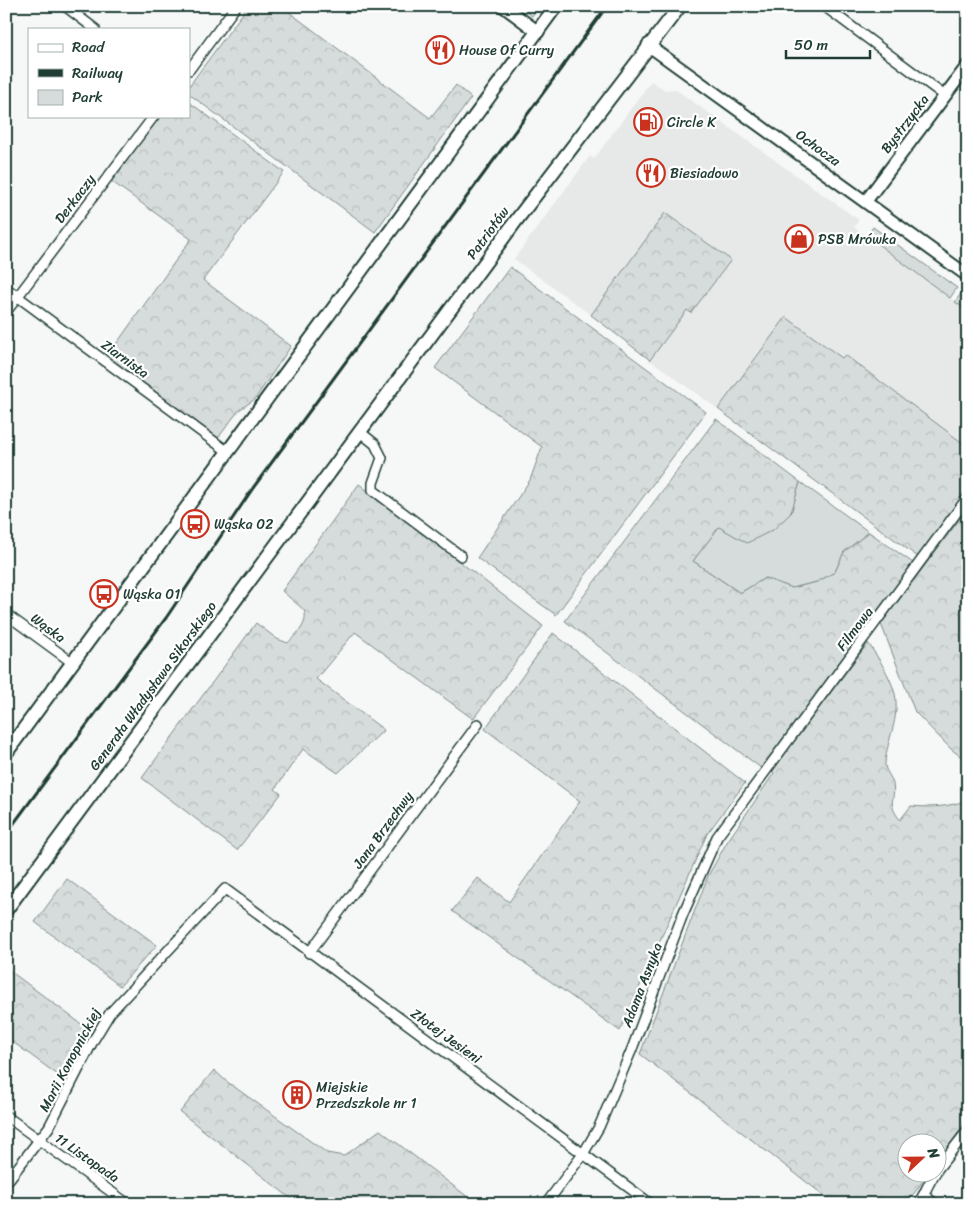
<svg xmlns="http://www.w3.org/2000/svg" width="974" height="1210" viewBox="0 0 974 1210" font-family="Sriracha,sans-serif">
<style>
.built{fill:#e6e9e8}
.green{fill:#d6dcdb;stroke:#7a8c88}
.forest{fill:url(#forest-crowns);stroke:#7a8c88}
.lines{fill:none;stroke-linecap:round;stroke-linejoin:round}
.minor-casing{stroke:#1f3d34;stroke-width:12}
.tertiary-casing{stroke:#1f3d34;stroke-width:15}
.secondary-casing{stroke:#1f3d34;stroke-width:16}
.minor{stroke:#fff;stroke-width:9}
.tertiary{stroke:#fff;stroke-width:11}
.secondary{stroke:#fff;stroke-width:12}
.rail{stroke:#1f3d34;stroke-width:3}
.labels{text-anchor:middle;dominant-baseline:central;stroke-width:4.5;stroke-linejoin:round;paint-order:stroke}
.poi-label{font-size:14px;fill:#1f3d34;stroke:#fff;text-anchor:start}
.street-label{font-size:14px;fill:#1f3d34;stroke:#fff}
</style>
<defs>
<pattern id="forest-crowns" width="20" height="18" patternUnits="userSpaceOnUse" patternTransform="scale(1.25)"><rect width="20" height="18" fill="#d6dcdb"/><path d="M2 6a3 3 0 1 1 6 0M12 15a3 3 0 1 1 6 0" fill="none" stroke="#b7bebd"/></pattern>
</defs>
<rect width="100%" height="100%" fill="#f6f7f7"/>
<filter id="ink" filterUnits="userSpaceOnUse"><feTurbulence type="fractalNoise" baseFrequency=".02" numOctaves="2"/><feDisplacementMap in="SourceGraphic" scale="10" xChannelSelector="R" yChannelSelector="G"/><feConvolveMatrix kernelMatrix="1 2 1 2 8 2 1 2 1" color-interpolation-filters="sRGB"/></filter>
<g filter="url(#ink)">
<!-- built -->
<polygon class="built" points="651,81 665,90 675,89 839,206 859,220 854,227 968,311 968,447 845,355 842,358 786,317 718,409 650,360 687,310 691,313 731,260 666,213 591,315 514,259 590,156 594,159"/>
<!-- green -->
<g class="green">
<polygon points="873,227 957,288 950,298 867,236"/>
<polygon points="800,482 869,532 844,552 835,572 817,582 792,588 765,578 740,593 693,561 719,526 791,513"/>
</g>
<!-- forest -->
<g class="forest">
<polygon points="248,6 281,6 430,118 456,85 471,98 375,232 189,94 189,86"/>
<polygon points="519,6 539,6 532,16"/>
<polygon points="189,102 284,172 203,280 291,346 255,399 239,410 218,438 107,357 191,239 111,181 158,116 189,116"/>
<polygon points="665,213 731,260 691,313 687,310 650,360 591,315"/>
<polygon points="510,267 706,412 556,615 477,558 530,480 542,447 435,368"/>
<polygon points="967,285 968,286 968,311 955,302"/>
<polygon points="786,317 842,358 845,355 968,447 968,490 918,557 718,409"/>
<polygon points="716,419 800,482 791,513 773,530 747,543 719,527 693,561 740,593 765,578 792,588 817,582 835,572 844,552 869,532 913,563 761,768 565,621"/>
<path d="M 359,484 L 543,626 L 473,719 L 355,632 L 316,679 L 384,730 L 338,773 L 303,749 L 275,789 L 281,794 L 237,850 L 142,778 L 256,623 L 277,639 L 288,643 C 297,633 309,624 304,610 L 282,591 Z"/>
<polygon points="968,508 968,762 951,749 915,712 881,624"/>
<polygon points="553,633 745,783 707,834 620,1031 452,911 478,878 509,902 580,801 485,729"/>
<path d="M 868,643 C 879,659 890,675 895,694 C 900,719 887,739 885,763 C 884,770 892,777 893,784 C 896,802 886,801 900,820 L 911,806 C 932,808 948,807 968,800 L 968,1119 L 937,1162 L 936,1142 L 906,1142 L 906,1172 L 929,1173 L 906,1204 L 835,1204 L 640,1054 L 708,876 L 727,842 L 774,773 L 772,771 Z"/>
<polygon points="67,879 157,945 120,986 35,922"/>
<polygon points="6,968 88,1029 76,1046 62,1078 6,1037"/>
<polygon points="214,1070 226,1081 327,1153 344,1156 380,1130 477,1204 298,1204 180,1112"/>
</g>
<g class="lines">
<defs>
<g id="minor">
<polyline points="65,6 95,29"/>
<polyline points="824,6 945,96"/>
<polyline points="189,70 236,6"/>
<polyline points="6,288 227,451"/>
<polyline points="6,312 154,116"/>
<polyline points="360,432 375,444 382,458 373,483 373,490 461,556"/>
<polyline points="6,614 73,663"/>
<polyline points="309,953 478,724"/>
<polyline points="6,1116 128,1204"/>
<polyline points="936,1171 968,1130"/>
<polyline points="6,1183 49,1127 93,1041 110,1013 225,889 651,1204"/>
<polyline points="924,1195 935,1204"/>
<polyline points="546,1204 583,1154 599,1127 632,1049 683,914 717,837 968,497"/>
<path d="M 918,1204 C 925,1194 928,1183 936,1172"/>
</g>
<g id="tertiary">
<polyline points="503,6 538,32"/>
<polyline points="648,45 968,276"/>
<polyline points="866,201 968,65"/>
</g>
<g id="secondary">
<polyline points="6,753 556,6"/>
<polyline points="6,910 518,218 680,6"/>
</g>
</defs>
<!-- minor casing -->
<use href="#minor" class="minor-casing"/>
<!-- tertiary casing -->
<use href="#tertiary" class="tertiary-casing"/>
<!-- secondary casing -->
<use href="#secondary" class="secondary-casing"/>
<!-- minor -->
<use href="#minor" class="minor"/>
<!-- tertiary -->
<use href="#tertiary" class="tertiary"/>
<!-- secondary -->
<use href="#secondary" class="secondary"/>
<!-- rail -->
<polyline class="rail" points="6,834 166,618 253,488 607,6"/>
</g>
</g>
<!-- icons -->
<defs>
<symbol id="restaurant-ring" viewBox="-11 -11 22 22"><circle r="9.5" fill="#fff" stroke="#c8321e" stroke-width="1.5"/><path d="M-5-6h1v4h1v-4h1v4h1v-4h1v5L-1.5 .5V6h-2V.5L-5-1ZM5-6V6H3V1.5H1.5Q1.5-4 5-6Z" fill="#c8321e"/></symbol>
<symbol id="fuel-ring" viewBox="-11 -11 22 22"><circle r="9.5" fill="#fff" stroke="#c8321e" stroke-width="1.5"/><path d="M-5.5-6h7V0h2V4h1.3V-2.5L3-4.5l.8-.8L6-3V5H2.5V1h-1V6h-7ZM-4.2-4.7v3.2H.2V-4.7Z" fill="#c8321e"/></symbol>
<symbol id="shop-ring" viewBox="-11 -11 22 22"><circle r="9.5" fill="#fff" stroke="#c8321e" stroke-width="1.5"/><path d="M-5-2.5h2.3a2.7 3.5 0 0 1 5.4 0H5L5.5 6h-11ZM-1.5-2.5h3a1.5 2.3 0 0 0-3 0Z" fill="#c8321e"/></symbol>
<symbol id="bus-ring" viewBox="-11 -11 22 22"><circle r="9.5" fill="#fff" stroke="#c8321e" stroke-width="1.5"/><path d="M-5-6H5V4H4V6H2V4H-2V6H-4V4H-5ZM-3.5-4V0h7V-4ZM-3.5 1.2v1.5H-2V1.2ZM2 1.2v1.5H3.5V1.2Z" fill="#c8321e"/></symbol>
<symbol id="building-ring" viewBox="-11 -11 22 22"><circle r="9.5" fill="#fff" stroke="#c8321e" stroke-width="1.5"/><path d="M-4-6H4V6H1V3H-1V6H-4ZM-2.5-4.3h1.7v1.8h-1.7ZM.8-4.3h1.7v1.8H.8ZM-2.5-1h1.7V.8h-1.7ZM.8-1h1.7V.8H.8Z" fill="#c8321e"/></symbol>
</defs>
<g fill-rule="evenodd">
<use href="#restaurant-ring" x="424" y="34" width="32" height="32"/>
<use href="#fuel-ring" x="632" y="106" width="32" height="32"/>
<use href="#restaurant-ring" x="635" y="157" width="32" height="32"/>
<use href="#shop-ring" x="783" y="223" width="32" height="32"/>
<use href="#bus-ring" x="179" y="508" width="32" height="32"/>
<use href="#bus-ring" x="88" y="578" width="32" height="32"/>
<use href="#building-ring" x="281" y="1079" width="32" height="32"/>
</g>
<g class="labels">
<!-- poi labels -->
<g class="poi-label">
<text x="459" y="50">House Of Curry</text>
<text x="667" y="122">Circle K</text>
<text x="670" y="173">Biesiadowo</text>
<text x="818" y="239">PSB Mrówka</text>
<text x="214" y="524">Wąska 02</text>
<text x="123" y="594">Wąska 01</text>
<text x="316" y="1087">Miejskie<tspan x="316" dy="16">Przedszkole nr 1</tspan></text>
</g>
<!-- street labels -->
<g class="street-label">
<text transform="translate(905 124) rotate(-53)">Bystrzycka</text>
<text transform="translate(818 148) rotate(36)">Ochocza</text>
<text transform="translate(75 199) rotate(-53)">Derkaczy</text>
<text transform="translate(488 233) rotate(-54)">Patriotów</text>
<text transform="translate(125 359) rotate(36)">Ziarnista</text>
<text transform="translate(48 628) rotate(37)">Wąska</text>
<text transform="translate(855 629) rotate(-53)">Filmowa</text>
<text transform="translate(153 686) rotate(-54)">Generała Władysława Sikorskiego</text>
<text transform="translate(383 830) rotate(-54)">Jana Brzechwy</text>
<text transform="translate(642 985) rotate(-69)">Adama Asnyka</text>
<text transform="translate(446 1036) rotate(36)">Złotej Jesieni</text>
<text transform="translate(70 1060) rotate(-62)">Marii Konopnickiej</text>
<text transform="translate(87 1158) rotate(35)">11 Listopada</text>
</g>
</g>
<!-- margin -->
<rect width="974" height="1210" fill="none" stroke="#fff" stroke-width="25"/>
<rect x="12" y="12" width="949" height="1185" fill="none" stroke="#1f3d34" stroke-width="2" filter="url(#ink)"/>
<!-- legend -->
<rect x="28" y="28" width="162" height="90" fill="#ffffff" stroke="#a5b1ae"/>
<rect x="38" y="44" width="25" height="8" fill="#ffffff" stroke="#a5b1ae"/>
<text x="72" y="52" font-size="15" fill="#1f3d34">Road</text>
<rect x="38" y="69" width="25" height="8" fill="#1f3d34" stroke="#a5b1ae"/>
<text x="72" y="78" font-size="15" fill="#1f3d34">Railway</text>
<rect x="38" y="90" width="25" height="15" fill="#d6dcdb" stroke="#a5b1ae"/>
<text x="72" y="102" font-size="15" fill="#1f3d34">Park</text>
<!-- north arrow -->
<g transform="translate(922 1158) rotate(68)"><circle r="24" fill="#ffffff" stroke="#a5b1ae"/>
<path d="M0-4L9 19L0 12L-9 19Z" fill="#c8321e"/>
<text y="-8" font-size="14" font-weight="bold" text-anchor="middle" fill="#1f3d34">N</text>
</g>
<!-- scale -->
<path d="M786 50v8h84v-8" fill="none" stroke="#1f3d34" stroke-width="2.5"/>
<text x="794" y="50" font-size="15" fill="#1f3d34" stroke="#ffffff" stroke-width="4" paint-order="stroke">50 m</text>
</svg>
